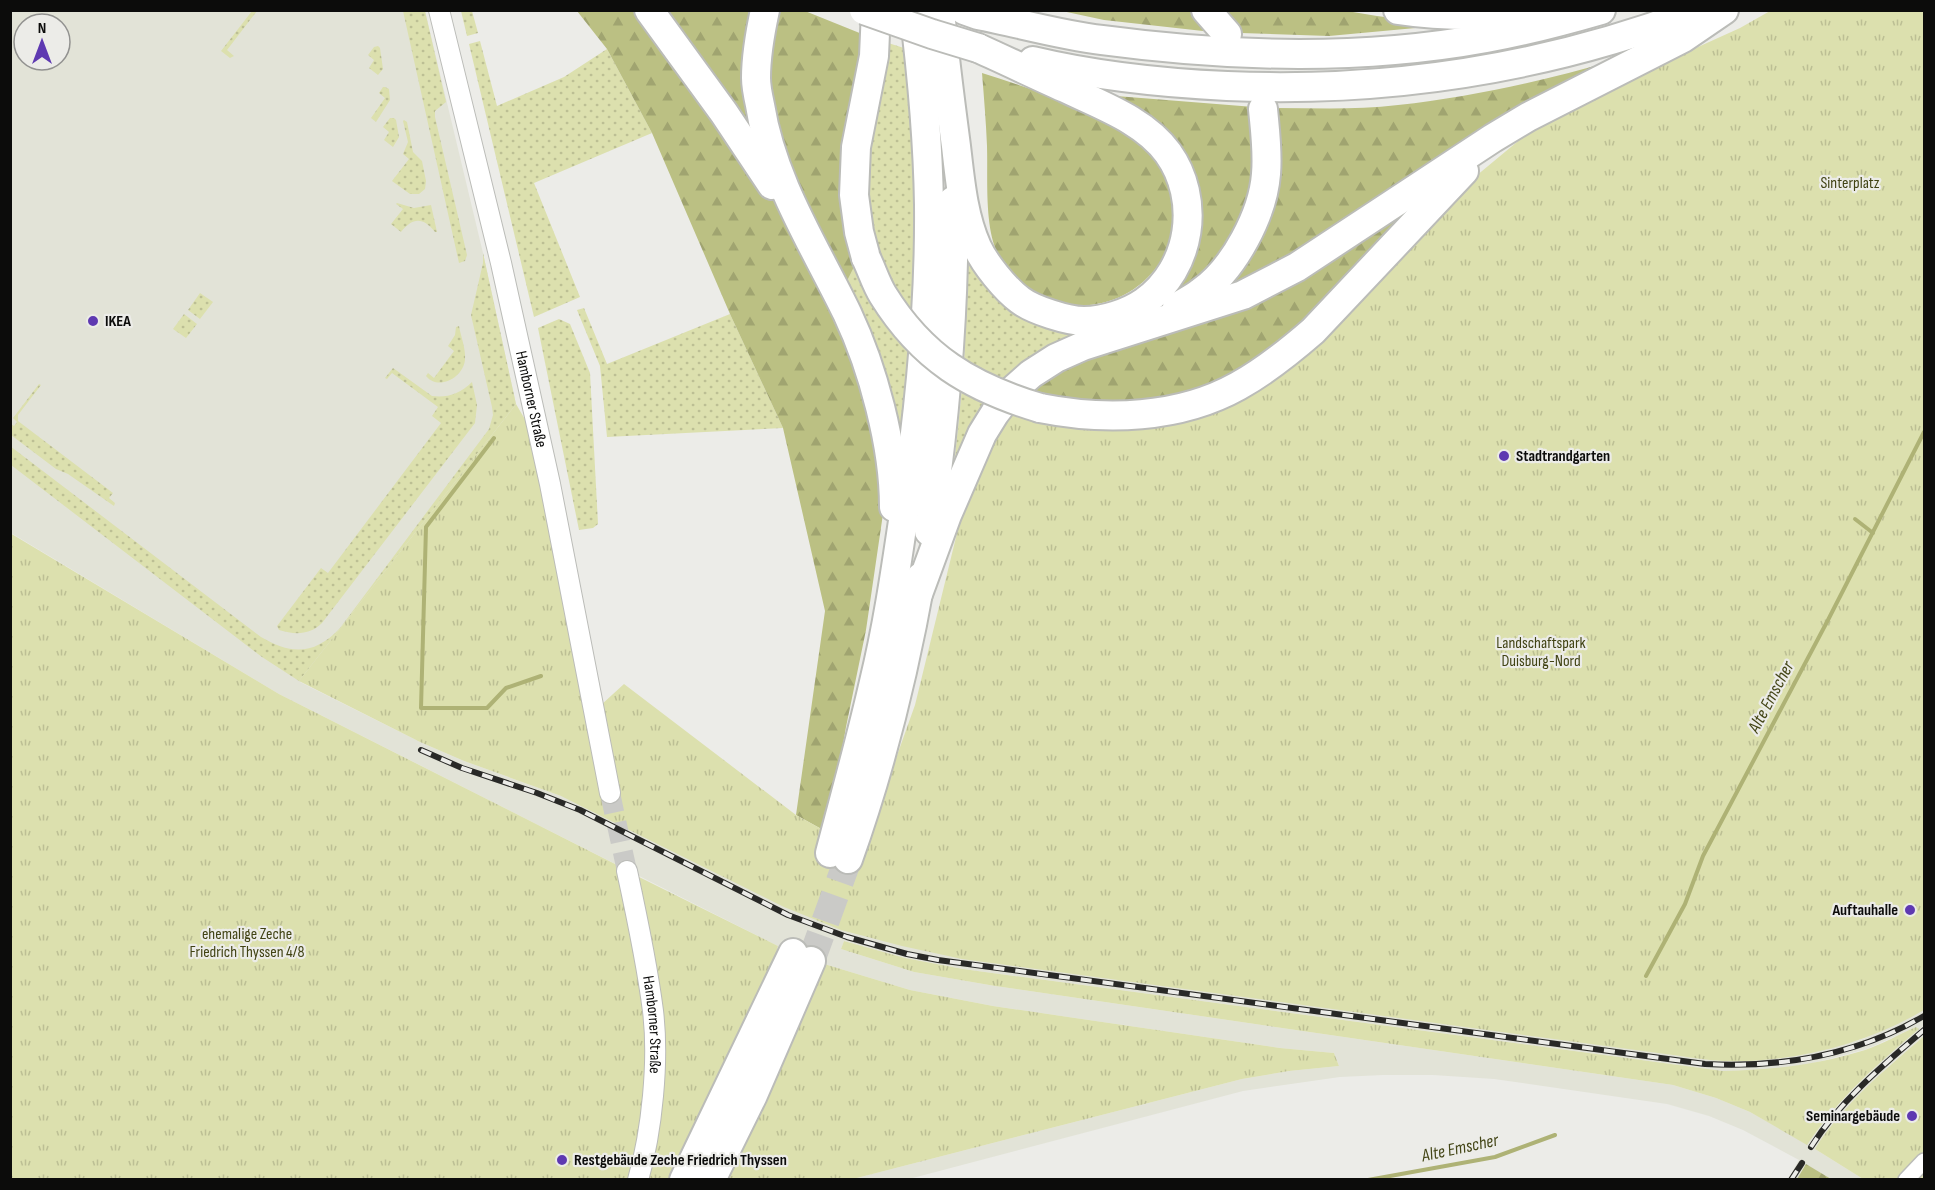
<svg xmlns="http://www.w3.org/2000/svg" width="1935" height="1190" viewBox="0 0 1935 1190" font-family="'Sofia Sans Condensed',sans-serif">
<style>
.built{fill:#e2e3d7;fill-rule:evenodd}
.grass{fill:url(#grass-dots)}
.forest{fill:url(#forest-firs)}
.park{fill:url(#park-tufts)}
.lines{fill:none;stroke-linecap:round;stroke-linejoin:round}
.stream{stroke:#aeb275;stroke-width:4}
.tertiary-tunnel{stroke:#cacac7;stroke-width:20;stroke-dasharray:20 10;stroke-linecap:butt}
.motorway-tunnel{stroke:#cacac7;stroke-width:28;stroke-dasharray:28 14;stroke-linecap:butt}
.minor-casing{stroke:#bbbcb8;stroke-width:18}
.tertiary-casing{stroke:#bbbcb8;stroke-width:22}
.motorway-casing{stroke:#bbbcb8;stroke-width:32}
.minor{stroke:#fff;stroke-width:15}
.tertiary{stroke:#fff;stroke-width:20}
.motorway{stroke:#fff;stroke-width:28}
.rail-casing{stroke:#292927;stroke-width:6}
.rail{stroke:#ecece8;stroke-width:4;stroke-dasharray:11;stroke-linecap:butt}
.motorway-bridge-casing{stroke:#bbbcb8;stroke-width:32;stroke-linecap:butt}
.motorway-bridge{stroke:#fff;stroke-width:28}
.poi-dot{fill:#5e39b1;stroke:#ecece8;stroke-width:2}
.labels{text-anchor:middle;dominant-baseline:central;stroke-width:4.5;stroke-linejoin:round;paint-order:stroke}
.park-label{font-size:16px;fill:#414314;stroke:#ecece8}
.poi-label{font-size:16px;font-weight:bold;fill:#0c0c0b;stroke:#ecece8;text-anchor:start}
.street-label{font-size:16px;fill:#0c0c0b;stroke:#ecece8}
.water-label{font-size:18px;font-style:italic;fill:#444617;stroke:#ecece8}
</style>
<defs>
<pattern id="grass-dots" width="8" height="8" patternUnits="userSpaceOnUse" patternTransform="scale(1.5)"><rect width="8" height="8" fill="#dce0ae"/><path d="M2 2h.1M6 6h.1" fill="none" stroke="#bcbf94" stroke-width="1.8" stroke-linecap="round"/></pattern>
<pattern id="forest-firs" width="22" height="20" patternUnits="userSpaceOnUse" patternTransform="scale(1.5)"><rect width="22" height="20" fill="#bbc083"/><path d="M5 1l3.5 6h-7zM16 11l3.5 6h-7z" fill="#a0a470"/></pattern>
<pattern id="park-tufts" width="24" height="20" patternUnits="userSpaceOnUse" patternTransform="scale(1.5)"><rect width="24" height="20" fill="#dce0ae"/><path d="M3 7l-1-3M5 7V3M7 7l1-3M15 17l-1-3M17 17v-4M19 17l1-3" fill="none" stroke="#bcbf94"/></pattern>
</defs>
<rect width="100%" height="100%" fill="#ecece8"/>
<!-- built -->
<path class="built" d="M 10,11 L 425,11 L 483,253 L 516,404 L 300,682 L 420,742 L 464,761 L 561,796 L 1673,1055 L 1723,1061 L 1768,1059 L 1809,1053 L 1863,1039 L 1924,1010 L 1924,1036 L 1889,1066 L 1833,1123 L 1815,1149 L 1863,1179 L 1831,1179 L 1806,1164 L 1797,1179 L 1788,1179 L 1799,1160 L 1743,1130 L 1709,1116 L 1667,1104 L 1494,1079 L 1433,1075 L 1383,1075 L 1340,1077 L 1243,1091 L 909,1179 L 853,1179 L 1242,1079 L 1289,1071 L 1339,1066 L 1334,1053 L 1280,1048 L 993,1006 L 910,990 L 821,963 L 778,946 L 279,694 L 11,533 ZM 24,24 L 60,24 L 60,60 L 24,60 ZM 844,941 L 905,958 L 963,969 L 1723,1071 L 1769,1070 L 1810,1064 L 1867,1049 L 1916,1027 L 1918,1029 L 1883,1059 L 1843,1100 L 1827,1118 L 1807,1144 L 1750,1112 L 1716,1098 L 1673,1085 L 995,986 L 914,972 L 841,949 Z"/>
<!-- grass -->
<g class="grass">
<polygon points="252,11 257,11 227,50 234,56 230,58 221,51"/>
<polygon points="403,11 425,11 446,102 435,111 435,117 467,255 465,261 459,263"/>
<polygon points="461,11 472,11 478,33 467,36"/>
<polygon points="480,41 497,106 564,77 607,49 652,133 534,183 580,297 534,317 469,44"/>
<polygon points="882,41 907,49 920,203 914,320 874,258 861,193"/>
<polygon points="378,46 380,48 383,69 378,75 369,68 374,60 368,55 374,47"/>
<polygon points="383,87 385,87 389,89 390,100 376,122 371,118 385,98 379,93"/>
<polygon points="390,118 394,118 396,120 399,137 393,147 384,140 389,132 383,127"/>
<polygon points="404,120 407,122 413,152 422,161 426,181 425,189 419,194 410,194 392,181 409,159 403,154 408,142 403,121"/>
<path d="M 397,203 L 414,208 L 431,205 L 437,232 L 435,232 C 423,217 413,217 401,232 L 391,224 L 403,209 L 396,204 Z"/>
<path d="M 483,253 L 516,404 L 299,681 L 262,657 L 11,465 L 10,446 L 261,637 C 291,655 315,655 340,628 L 489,429 L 493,415 L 492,407 L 471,315 L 483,263 Z"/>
<polygon points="968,255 989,282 1099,327 1005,385 964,364"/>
<polygon points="856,263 912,350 901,456 844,287"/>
<polygon points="200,293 213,302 200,319 188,310"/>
<polygon points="584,308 607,364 730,314 783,428 607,437 600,366 577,310"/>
<polygon points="184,314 197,324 186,338 173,329"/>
<polygon points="559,319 570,324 590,373 598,524 593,528 579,530 538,328"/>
<path d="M 459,326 C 461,337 466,349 465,360 C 463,378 438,391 426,376 L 428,373 L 434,378 L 454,351 L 448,346 L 455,335 L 456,327 Z"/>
<path d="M 393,368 L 432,396 C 447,398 460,394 472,382 L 477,405 L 475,423 L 322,623 C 310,635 295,635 279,630 L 277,626 L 321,568 L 328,573 L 441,423 L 432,416 L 438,407 L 392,373 L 387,379 L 385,378 Z"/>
<polygon points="39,384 41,385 18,415 18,421 113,493 109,498 115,503 114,506 68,474 56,469 11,435 11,424 14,426 17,422 13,418"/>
<polygon points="962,388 992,403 954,466"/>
</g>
<!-- forest -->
<g class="forest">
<polygon points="577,11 640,11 725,128 778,205 867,380 884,507 866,630 846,727 832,808 825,831 796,815 825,611 783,428 730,314 652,133 607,49"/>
<polygon points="657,11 754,11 762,155"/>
<polygon points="773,11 805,11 867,36 856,263 844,287 784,166 765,81"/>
<polygon points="1062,11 1192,11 1212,32 1104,20"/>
<polygon points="1223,11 1347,11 1377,16 1448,25 1329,36 1241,33"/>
<path d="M 1613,61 L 1294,259 L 1218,294 L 1275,108 C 1316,108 1357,110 1398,105 C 1471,97 1542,81 1613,61 Z"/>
<path d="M 982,73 C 1029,88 1074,103 1117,128 C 1124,132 1133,136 1140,141 C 1147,146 1165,169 1168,177 C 1170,183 1171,189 1172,195 C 1173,202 1176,210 1176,217 C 1176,232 1167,252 1159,264 C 1118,323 1031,318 998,254 C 984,227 988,177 987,146 C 986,122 984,98 982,73 Z"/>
<polygon points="1116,96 1254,107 1257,175 1237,238 1172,303 1138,317 1198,226"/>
<polygon points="1415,206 1304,325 1233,375 1205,387 1146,402 1077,402 1025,392 1041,378"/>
<polygon points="1806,1164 1831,1179 1797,1179"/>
</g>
<!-- park -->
<g class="park">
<path d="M 1770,11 L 1924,11 L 1924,1010 C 1865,1045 1792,1063 1723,1061 C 1706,1060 1689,1057 1673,1055 L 962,959 L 902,946 L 841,930 L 784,907 L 561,796 L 464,761 L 420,742 L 299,681 L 516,404 L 530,428 L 601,705 L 624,684 L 796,815 L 825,831 L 859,862 L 915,705 L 958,529 L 978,467 L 1009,411 L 1209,410 L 1470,181 L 1529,132 L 1614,85 L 1740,28 Z"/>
<polygon points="10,533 279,694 619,866 646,1005 645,1110 631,1179 11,1179"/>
<polygon points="635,875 778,946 768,983 670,1179 646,1179 654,1146"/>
<path d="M 844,941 L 905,958 L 963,969 L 1723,1071 C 1774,1070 1816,1065 1865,1050 C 1883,1044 1899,1034 1916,1027 L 1919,1029 C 1878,1063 1837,1100 1807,1145 L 1750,1112 L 1716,1098 L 1673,1085 L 995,986 L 914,972 L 841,949 Z"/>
<polygon points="821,963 910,990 993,1006 1280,1048 1334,1053 1339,1066 1289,1071 1242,1079 853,1179 728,1180 766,1099"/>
<path d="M 1924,1036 L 1924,1179 L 1863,1179 L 1815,1149 C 1842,1105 1885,1070 1924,1036 Z"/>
</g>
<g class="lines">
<!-- stream -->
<g class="stream">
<polyline points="494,438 426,527 421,708 487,708 506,688 541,676"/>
<polyline points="1855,519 1873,533"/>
<polyline points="1646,976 1685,904 1703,856 1828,620 1924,432"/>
<polyline points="1368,1180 1495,1157 1555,1135"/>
</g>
<!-- tertiary-tunnel -->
<polyline class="tertiary-tunnel" points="610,793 627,871"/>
<!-- motorway-tunnel -->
<polyline class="motorway-tunnel" points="811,961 848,859"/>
<defs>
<polyline id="minor" points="1906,1180 1924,1161"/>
<g id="tertiary">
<path id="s1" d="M 439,10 L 501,263 L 550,484 L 610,793"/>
<path id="s2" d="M 627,871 C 637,917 647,964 653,1011 C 659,1061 652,1131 638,1180"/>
</g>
<g id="motorway">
<polyline points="649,10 724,113 772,185"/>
<path d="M 765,10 C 760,33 756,55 756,78 C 756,87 758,96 760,105 C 772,181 814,245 847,313 C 873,368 894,446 894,507"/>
<path d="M 940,10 C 944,56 950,101 956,146 C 960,180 963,216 977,247 C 985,264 1005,289 1020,300 C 1033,310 1068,321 1084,321 C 1104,321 1128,313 1144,302 C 1192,268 1201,199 1168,153 C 1144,120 1100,105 1065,88 C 1036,75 1007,61 978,48"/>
<path d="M 964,10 L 978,15 C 1019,23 1060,35 1102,40 C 1229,57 1360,61 1486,38 C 1525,31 1563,21 1601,10"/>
<polyline points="1206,10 1227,34"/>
<path d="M 1398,10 C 1443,17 1489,16 1535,13"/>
<path d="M 1033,61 C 1096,76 1162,83 1227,86 C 1391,93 1546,69 1700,10"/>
<polyline points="866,258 859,232 854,195 856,147 874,56 876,10"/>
<path d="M 1177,307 C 1185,302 1194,298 1201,292 C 1234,269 1263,214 1266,174 C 1268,152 1265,131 1263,109"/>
<path d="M 1040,408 C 1105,421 1179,419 1238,386 C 1265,371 1290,351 1313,331 L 1464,171"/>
<path d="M 929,531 C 942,441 951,352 953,261 C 953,241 954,221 953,201"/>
<polyline points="918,594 947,515 982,434 995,413 1013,390 1031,374 1056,358 1083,346 1243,295 1297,267 1493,138 1528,117 1683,38 1724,10"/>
<path d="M 830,853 C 845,796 861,739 874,682 C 887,629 895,575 903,521 C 919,417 930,310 929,205 C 928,140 922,75 914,10"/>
<path d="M 848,859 C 881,767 904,673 921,577"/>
<polyline points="684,1180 793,953"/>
<polyline points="711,1180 753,1095 811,961"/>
</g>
</defs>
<!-- minor casing -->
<use href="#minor" class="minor-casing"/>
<!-- tertiary casing -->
<use href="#tertiary" class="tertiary-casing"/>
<!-- motorway casing -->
<use href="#motorway" class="motorway-casing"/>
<!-- minor -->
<use href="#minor" class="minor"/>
<!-- tertiary -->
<use href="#tertiary" class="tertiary"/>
<!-- motorway -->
<use href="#motorway" class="motorway"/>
<defs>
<g id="rail">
<path d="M 421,750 L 462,768 L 537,793 L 580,810 L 788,915 L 847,937 L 907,954 L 938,960 L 1705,1064 C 1782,1068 1857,1055 1924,1016"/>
<path d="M 1811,1147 C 1840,1101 1883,1065 1924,1030"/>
<polyline points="1791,1180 1802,1163"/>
</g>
</defs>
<!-- rail casing -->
<use href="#rail" class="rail-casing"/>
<!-- rail -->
<use href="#rail" class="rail"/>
<defs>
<g id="motorway-bridge">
<polyline points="864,10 932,34 978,48"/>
<path d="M 866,258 C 872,270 876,284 883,295 C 922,358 970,387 1040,408"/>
</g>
</defs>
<!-- motorway-bridge casing -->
<use href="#motorway-bridge" class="motorway-bridge-casing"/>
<!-- motorway-bridge -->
<use href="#motorway-bridge" class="motorway-bridge"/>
</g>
<!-- markers -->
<g class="poi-dot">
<circle cx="93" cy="321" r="6"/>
<circle cx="1504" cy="456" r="6"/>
<circle cx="1910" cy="910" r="6"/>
<circle cx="1912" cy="1116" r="6"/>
<circle cx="562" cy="1160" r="6"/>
</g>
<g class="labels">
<!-- park labels -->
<g class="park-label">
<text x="1850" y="183">Sinterplatz</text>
<text x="1541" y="643">Landschaftspark<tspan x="1541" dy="18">Duisburg-Nord</tspan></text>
<text x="247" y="934">ehemalige Zeche<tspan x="247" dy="18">Friedrich Thyssen 4/8</tspan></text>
</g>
<!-- poi labels -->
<g class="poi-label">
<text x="105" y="321">IKEA</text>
<text x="1516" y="456">Stadtrandgarten</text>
<text x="1898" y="910" text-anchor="end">Auftauhalle</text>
<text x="1900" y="1116" text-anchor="end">Seminargebäude</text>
<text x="574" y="1160">Restgebäude Zeche Friedrich Thyssen</text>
</g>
<!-- street labels -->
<g class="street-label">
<text stroke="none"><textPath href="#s1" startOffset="400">Hamborner Straße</textPath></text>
<text stroke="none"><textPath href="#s2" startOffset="156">Hamborner Straße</textPath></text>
</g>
<!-- water labels -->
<g class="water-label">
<text transform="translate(1771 697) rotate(-62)">Alte Emscher</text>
<text transform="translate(1460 1148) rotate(-12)">Alte Emscher</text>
</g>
</g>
<!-- border -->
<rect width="1935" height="1190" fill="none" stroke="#0c0c0b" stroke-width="24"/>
<!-- north arrow -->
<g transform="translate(42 42)"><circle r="28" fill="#ecece8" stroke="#929290" stroke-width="1.5"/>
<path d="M0-4.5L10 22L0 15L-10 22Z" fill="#5e39b1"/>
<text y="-9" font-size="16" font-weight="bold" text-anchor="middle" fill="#0c0c0b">N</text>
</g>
</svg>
